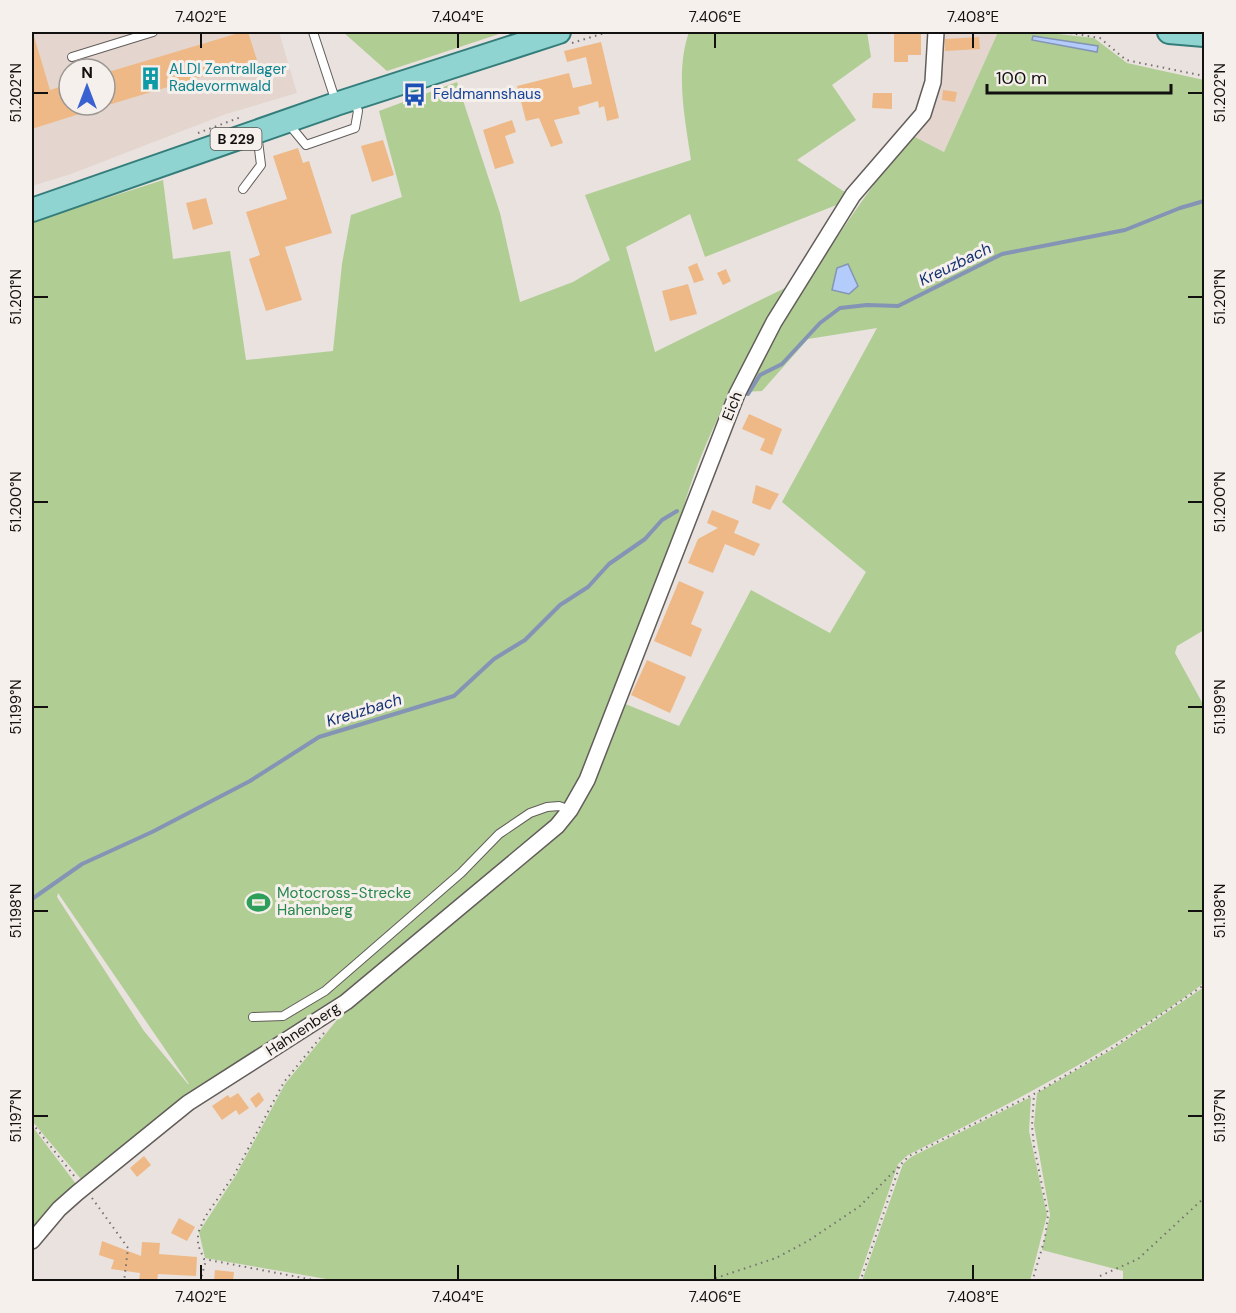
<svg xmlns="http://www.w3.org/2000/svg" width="1236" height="1313" viewBox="0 0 1236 1313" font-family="'DM Sans',sans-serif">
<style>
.built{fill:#e4d6cf;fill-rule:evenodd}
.green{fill:#b0cd93;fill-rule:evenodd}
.water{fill:#b4ccfc;stroke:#8494b5;stroke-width:1.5}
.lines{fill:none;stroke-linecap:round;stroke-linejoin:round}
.stream{stroke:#8494b5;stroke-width:4}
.building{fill:#eeb986}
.service-casing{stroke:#625d5a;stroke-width:10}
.minor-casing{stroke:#625d5a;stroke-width:18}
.primary-casing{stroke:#347d7a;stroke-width:26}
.path{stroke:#75716f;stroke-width:2;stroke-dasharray:1.5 4.5;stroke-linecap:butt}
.service{stroke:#fff;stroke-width:8}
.minor{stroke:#fff;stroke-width:15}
.primary{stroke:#8fd4d1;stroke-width:22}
.ticks{fill:none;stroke:#131110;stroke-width:2}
.labels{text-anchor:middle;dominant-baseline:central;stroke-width:6;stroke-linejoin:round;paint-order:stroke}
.shield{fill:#f6f0ec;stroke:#575452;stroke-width:1.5}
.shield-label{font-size:14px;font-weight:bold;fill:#131110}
.culture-label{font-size:15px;fill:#0d838f;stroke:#f6f0ec;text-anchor:start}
.transit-label{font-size:15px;fill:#164399;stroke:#f6f0ec;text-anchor:start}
.street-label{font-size:15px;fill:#131110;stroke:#f6f0ec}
.leisure-label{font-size:15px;fill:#27864d;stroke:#f6f0ec;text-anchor:start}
.water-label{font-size:16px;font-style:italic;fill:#123072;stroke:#f6f0ec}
.neatline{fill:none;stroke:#131110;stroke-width:2}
.ticks-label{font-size:15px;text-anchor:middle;fill:#131110}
</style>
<rect width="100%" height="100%" fill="#e9e2df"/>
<!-- built -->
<g class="built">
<path d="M 32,32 L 279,32 L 297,93 L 226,114 L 71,174 L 32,186 ZM 69,69 L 105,69 L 105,105 L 69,105 Z"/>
<polygon points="939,32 998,32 944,152 911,135"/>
</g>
<!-- green -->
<g class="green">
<polygon points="343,32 505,32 387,71"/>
<path d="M 689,32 L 867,32 L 871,57 L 832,85 L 856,120 L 797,160 L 843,191 L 850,192 L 844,202 L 705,257 L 690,214 L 626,247 L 655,352 L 787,287 C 746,362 696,447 678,530 L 583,778 L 551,822 L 345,994 L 194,1092 L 81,1179 L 32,1121 L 32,222 L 163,180 L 173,259 L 230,251 L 246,360 L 333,351 L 342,264 L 351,215 L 402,197 L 379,111 L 457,82 L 500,213 L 520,302 L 573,282 L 610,260 L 585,195 L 691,160 C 685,119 675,72 689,32 ZM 58,893 L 189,1084 L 188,1084 L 144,1031 L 57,897 Z"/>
<path d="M 998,32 L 1040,32 L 1094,38 L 1127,63 L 1204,80 L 1204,630 L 1177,646 L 1175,653 L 1204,706 L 1204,983 C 1112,1052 1011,1103 908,1155 L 898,1164 L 858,1281 L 338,1281 L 205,1258 L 199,1232 L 236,1175 L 285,1084 L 345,1010 L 561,830 L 623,703 L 679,726 L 751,590 L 830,633 L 866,572 L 782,502 L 877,328 L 808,339 L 762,391 L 743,392 C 794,301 847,217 911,135 L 944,152 Z"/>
<polygon points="1204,987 1204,1281 1123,1281 1123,1271 1042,1250 1050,1215 1034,1125 1037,1093 1113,1049"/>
<polygon points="1031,1097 1029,1131 1047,1215 1030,1281 862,1281 903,1164 911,1157"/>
<polygon points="32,1126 76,1184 32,1233"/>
</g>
<!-- water -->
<g class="water">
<polygon points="1033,36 1098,46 1097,52 1032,40"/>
<polygon points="848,264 858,286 849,294 832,290 837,268"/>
</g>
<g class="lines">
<!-- stream -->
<g class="stream">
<polyline points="748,394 760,375 782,364 820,323 840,308 867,305 898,306 1002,254 1125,230 1180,208 1204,201"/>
<polyline points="32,899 82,864 152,832 250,781 319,737 454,696 494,659 525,640 560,605 588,587 609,564 645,539 662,520 677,511"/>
</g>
</g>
<!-- building -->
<g class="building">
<polygon points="242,32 248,32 257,60 105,106 105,73"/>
<polygon points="894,33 921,34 921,55 908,55 908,62 894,62"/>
<polygon points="32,36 34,36 50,90 69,84 69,105 101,105 101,107 32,129"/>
<polygon points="979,37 980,49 945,51 945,39"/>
<polygon points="601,42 619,118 607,121 604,106 599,108 598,101 578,107 580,114 554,120 563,143 551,147 539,118 526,121 517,86 569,73 573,88 592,84 586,57 567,62 564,51"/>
<polygon points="943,90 957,92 955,102 942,100"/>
<polygon points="873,93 892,93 892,109 872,108"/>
<polygon points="512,120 516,132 505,136 514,163 495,169 483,130"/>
<polygon points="383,140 394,175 372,182 361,146"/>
<polygon points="298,148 303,163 309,161 332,233 285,247 302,300 266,311 249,259 260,255 246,212 287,199 273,156"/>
<polygon points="206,198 213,224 193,230 186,203"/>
<polygon points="697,263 704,280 694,283 688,267"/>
<polygon points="726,269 731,281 723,285 717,273"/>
<polygon points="688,284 697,314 670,321 662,291"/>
<polygon points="749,414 782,429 772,455 760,450 765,439 742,429"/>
<polygon points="756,485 779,494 770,510 752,503"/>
<polygon points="712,510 739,521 734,533 760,544 754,556 725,544 713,573 688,563 698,539 718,528 707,523"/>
<polygon points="679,581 704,592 691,624 702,629 691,657 654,641"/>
<polygon points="647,660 686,677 670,713 631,695"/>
<polygon points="259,1092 264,1100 256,1108 250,1099"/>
<polygon points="238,1093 249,1108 239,1115 236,1110 222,1120 212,1106 228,1095 230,1098"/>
<polygon points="144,1156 151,1165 137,1177 130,1168"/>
<polygon points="179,1218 195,1227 187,1241 171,1233"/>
<polygon points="102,1241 141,1256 142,1242 160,1243 159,1254 197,1257 196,1276 158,1274 157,1281 139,1281 140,1273 111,1269 114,1260 99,1255"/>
<polygon points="215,1270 234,1272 233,1281 214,1281"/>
</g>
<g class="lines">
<defs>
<g id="service">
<polyline points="313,32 336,102"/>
<polyline points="72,57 153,32"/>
<polyline points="287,122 306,145 355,128 358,111 353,100"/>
<polyline points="243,189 261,165 257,133"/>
<polyline points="253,1017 283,1016 325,991 461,873 499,834 530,813 547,807 559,806 570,810"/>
</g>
<polyline id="minor" points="32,1241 59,1209 77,1193 188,1103 346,1002 557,826 570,810 587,780 737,394 774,322 853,195 923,114 933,82 936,32"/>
<g id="primary">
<polyline points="1169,32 1204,35"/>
<polyline points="32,210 336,104 559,32"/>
</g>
</defs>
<!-- service casing -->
<use href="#service" class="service-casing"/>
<!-- minor casing -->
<use href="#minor" class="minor-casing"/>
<!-- primary casing -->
<use href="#primary" class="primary-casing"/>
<!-- path -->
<g class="path">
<polyline points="1064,32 1100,38 1126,60 1204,76"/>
<polyline points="572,43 608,32"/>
<polyline points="198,133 241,117"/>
<polyline points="324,1033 284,1082 234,1175 205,1217 198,1233 198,1245 204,1259 324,1282"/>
<polyline points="32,1123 75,1177"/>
<polyline points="92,1198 128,1248 124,1282"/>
<polyline points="1100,1276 1138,1259 1204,1198"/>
<polyline points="200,1282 206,1260"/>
<polyline points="704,1282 776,1258 808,1241 860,1206 909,1156 1034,1094 1112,1048 1204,985"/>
<polyline points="860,1282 900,1165"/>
<polyline points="1032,1282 1045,1238 1048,1215 1034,1146 1032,1126 1034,1094"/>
</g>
<!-- service -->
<use href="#service" class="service"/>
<!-- minor -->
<use href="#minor" class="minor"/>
<!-- primary -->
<use href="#primary" class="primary"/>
</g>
<!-- ticks -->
<path class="ticks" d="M 201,33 L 201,48M 458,33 L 458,48M 715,33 L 715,48M 973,33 L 973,48M 33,93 L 48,93M 1188,93 L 1203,93M 33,297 L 48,297M 1188,297 L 1203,297M 33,502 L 48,502M 1188,502 L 1203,502M 33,707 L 48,707M 1188,707 L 1203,707M 33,911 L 48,911M 1188,911 L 1203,911M 33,1116 L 48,1116M 1188,1116 L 1203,1116M 201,1265 L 201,1280M 458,1265 L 458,1280M 715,1265 L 715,1280M 973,1265 L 973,1280"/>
<!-- icons -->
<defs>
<symbol id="building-bare" viewBox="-9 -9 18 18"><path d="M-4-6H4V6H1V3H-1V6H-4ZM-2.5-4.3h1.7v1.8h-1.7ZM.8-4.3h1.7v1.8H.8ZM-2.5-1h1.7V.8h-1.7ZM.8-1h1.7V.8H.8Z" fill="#0f9aa8" stroke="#f6f0ec" stroke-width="2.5" paint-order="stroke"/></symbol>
<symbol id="bus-bare" viewBox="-9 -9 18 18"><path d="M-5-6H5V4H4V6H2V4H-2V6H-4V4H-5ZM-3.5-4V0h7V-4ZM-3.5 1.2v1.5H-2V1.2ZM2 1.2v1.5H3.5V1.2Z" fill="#1a4fb4" stroke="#f6f0ec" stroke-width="2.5" paint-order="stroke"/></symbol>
<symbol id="stadium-bare" viewBox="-9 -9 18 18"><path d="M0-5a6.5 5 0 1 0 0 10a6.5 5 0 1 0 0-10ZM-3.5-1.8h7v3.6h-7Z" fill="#2e9e5b" stroke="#f6f0ec" stroke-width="2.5" paint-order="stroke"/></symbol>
</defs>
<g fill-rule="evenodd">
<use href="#building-bare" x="134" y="62" width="33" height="33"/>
<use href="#bus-bare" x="398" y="78" width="33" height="33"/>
<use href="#stadium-bare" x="242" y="886" width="33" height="33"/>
</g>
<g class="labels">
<!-- shield labels -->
<rect class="shield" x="210.5" y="128" width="51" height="22" rx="4.5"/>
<g class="shield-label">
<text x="236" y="139">B 229</text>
</g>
<!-- culture labels -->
<g class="culture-label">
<text x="169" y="69">ALDI Zentrallager<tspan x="169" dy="17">Radevormwald</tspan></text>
</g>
<!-- transit labels -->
<g class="transit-label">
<text x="433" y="94">Feldmannshaus</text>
</g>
<!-- street labels -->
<g class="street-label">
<text transform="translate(732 406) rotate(-68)">Eich</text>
<text transform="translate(303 1029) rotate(-33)">Hahnenberg</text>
</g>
<!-- leisure labels -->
<g class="leisure-label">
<text x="277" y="893">Motocross-Strecke<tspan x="277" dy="17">Hahenberg</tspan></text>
</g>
<!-- water labels -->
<g class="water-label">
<text transform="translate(955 264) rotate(-26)">Kreuzbach</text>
<text transform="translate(364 710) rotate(-17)">Kreuzbach</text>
</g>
</g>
<!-- border -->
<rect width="1236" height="1313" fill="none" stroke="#f6f0ec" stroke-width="66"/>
<!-- north arrow -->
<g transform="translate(87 87)"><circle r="28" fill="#f6f0ec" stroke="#9b9794" stroke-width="1.5"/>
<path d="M0-4.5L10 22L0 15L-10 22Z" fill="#3961d2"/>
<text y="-9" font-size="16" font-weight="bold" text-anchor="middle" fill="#131110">N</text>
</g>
<!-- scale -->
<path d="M987 84v9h184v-9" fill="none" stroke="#131110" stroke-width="3"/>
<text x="996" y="84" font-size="18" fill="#131110" stroke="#f6f0ec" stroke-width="4.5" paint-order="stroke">100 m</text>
<rect x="33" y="33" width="1170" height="1247" class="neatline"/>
<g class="ticks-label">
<text x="201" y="22">7.402°E</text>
<text x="458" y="22">7.404°E</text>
<text x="715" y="22">7.406°E</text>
<text x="973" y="22">7.408°E</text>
<text transform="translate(16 93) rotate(-90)" y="5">51.202°N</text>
<text transform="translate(1220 93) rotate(-90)" y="5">51.202°N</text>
<text transform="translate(16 297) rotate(-90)" y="5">51.201°N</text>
<text transform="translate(1220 297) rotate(-90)" y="5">51.201°N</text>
<text transform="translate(16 502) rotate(-90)" y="5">51.200°N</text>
<text transform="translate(1220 502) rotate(-90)" y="5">51.200°N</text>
<text transform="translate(16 707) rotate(-90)" y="5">51.199°N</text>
<text transform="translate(1220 707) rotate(-90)" y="5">51.199°N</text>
<text transform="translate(16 911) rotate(-90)" y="5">51.198°N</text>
<text transform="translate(1220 911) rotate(-90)" y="5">51.198°N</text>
<text transform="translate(16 1116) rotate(-90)" y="5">51.197°N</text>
<text transform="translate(1220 1116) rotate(-90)" y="5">51.197°N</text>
<text x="201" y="1302">7.402°E</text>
<text x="458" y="1302">7.404°E</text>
<text x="715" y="1302">7.406°E</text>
<text x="973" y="1302">7.408°E</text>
</g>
</svg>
